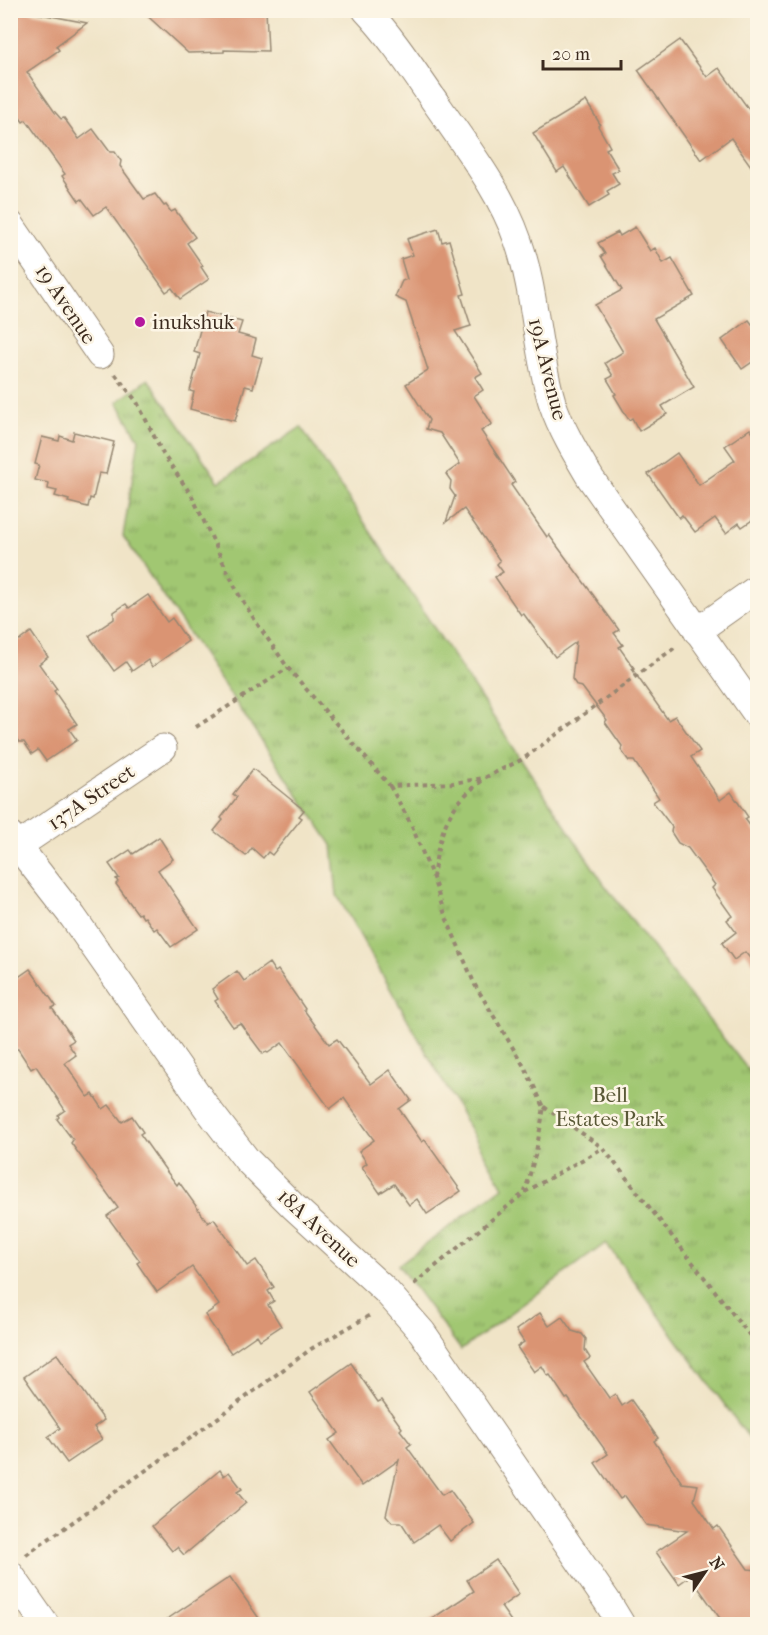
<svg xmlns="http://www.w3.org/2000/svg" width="768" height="1635" viewBox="0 0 768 1635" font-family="'IM FELL French Canon',serif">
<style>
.grass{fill:url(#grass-tufts);stroke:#6e7848;stroke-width:1.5}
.building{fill:#da9473}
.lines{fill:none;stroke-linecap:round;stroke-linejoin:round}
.minor-casing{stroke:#968772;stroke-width:29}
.path{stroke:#968772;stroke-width:4;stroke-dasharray:4.5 4.5;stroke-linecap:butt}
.minor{stroke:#fff;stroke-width:27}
.poi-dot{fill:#b5179e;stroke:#fcf5e5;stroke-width:2}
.labels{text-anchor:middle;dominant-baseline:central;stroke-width:5;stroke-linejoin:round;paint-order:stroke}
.street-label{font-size:21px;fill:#3b2a1e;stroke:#fcf5e5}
.poi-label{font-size:21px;fill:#3b2a1e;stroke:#fcf5e5;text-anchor:start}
.park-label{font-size:21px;fill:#5a5937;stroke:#fcf5e5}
</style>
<defs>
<pattern id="grass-tufts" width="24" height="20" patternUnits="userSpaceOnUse" patternTransform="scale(1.5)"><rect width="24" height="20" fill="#a1c772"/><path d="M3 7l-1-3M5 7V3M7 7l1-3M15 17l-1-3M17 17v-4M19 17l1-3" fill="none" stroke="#84a25d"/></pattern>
</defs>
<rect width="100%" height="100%" fill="#fcf5e5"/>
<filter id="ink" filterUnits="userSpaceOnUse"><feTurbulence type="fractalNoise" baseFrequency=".0167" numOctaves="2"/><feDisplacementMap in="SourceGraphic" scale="12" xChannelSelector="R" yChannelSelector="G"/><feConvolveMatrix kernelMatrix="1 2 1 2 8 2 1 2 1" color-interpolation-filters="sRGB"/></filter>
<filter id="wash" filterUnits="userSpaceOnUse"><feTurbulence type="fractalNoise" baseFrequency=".008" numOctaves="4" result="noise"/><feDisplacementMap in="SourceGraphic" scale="24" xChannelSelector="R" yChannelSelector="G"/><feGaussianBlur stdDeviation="1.35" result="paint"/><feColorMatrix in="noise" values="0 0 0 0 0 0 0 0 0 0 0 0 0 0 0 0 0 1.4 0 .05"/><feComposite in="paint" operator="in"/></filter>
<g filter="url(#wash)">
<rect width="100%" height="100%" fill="#f0e4c7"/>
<!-- grass -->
<polygon class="grass" points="148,379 219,482 301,427 604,884 686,991 757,1081 757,1449 606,1243 461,1350 398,1265 503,1187 337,895 332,845 123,536 139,439 117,402"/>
<g id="blocks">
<!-- building -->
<g class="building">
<polygon points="20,10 87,23 56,46 59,50 27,72 54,111 61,119 64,118 79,139 93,129 110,152 115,152 121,161 120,166 144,199 155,194 164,206 166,205 171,212 175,210 195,237 187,243 203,266 201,267 209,279 180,299 172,288 166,292 106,207 94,215 82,199 79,201 62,176 65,174 26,120 23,122 10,104 10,18"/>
<polygon points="141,10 266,10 268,51 224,50 224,52 188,53"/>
<polygon points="680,40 707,77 719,68 758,122 758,176 731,138 701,160 638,70"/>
<polygon points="586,101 600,124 598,126 610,147 606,149 619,170 612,173 619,184 607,191 609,195 589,207 564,167 557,172 533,133"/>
<polygon points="635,227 650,251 655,248 663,263 672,258 694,296 654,319 694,387 662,406 667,414 639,431 632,418 629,420 614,395 616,394 607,379 613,376 605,363 623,352 595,305 622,290 601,256 605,254 598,243 618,232 620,236"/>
<polygon points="438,229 442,242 449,240 465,294 461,295 471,326 455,331 482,373 475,377 483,390 474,396 492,424 481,431 515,482 511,485 547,537 549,535 619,630 614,633 623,645 619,647 634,668 632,669 668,720 675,716 700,751 691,757 720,800 731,792 748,817 745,819 758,836 758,968 745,952 734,960 722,943 736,932 727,920 732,916 712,888 715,885 688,848 678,843 671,832 672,827 653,802 659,798 634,761 629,761 621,750 622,746 605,722 607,720 582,687 577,686 572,679 576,642 555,657 523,613 521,615 495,577 503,572 497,564 500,561 464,509 446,522 455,496 450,489 451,481 446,474 460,464 440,433 426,429 429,420 406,384 428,370 406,302 395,297 402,281 407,279 401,259 413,255 407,239"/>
<polygon points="205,312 242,322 238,334 256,339 252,355 262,358 253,388 245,386 235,421 190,409 194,392 190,391 200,354 194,352"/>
<polygon points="749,320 758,332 758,358 742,369 722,340"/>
<polygon points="750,429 758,440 758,516 742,527 739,523 726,533 715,518 695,532 682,515 679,518 648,474 677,453 699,485 735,460 725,446"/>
<polygon points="74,432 114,442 106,474 99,473 93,499 90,498 88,507 68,502 69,500 55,496 57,491 48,489 49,483 35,480 39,465 35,464 42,437 59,441 60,436 72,440"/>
<polygon points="148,595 167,622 172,618 188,641 152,667 148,660 132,671 126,662 114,671 89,636 114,619 114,612 126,604 129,608"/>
<polygon points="31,632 48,657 39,664 57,689 54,691 77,724 69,729 77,740 46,761 38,750 32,754 24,742 19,742 10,731 10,637 20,640"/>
<polygon points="253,769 304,810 299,816 302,818 272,855 268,852 263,858 252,848 246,856 214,831 223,820 221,818 237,797 233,794"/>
<polygon points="159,837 173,859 158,870 198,929 171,947 157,928 154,930 145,917 143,918 140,913 138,914 116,884 118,882 116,879 119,878 109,864 130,850 133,854"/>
<polygon points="269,963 275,972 278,970 305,1009 304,1010 329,1044 337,1039 371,1084 390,1070 411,1100 399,1109 422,1142 425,1140 461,1191 427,1214 417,1199 409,1205 394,1184 380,1193 362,1167 367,1163 359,1151 374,1140 344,1098 330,1109 282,1043 268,1053 266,1052 263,1054 240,1023 233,1027 215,1001 218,999 212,989 237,971 244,981"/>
<polygon points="30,969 56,1006 52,1008 74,1040 68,1044 76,1055 65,1063 88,1097 93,1094 103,1109 109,1105 122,1122 132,1116 143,1132 140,1134 167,1172 177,1185 179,1182 208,1223 214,1219 247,1266 256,1260 274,1287 268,1291 274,1301 268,1305 281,1326 260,1340 257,1335 231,1353 205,1315 219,1305 192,1267 157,1292 137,1263 140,1261 107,1216 118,1208 71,1143 73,1140 57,1119 59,1117 58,1115 65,1110 36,1066 31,1069 18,1049 10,1049 10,983"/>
<polygon points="540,1313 549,1326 562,1317 572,1331 582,1334 586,1339 585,1350 590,1358 584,1362 609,1398 615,1394 622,1406 631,1400 658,1438 654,1441 682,1483 698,1485 694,1500 714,1529 718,1526 748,1569 758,1570 758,1624 724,1624 690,1576 679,1584 656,1552 687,1531 646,1525 625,1496 620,1499 595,1463 608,1454 568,1398 566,1399 550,1375 548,1376 542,1366 534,1372 517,1347 524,1342 516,1330"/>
<polygon points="57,1354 104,1420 94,1427 102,1439 67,1463 48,1437 60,1428 24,1377"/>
<polygon points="351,1363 378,1402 382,1400 402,1428 400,1430 411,1444 407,1447 442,1495 450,1490 474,1523 450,1541 438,1525 414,1542 401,1522 392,1522 386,1515 399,1460 362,1486 329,1440 339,1433 310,1392"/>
<polygon points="220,1470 224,1476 229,1472 242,1489 237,1492 246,1503 184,1555 177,1547 172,1551 152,1526"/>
<polygon points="496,1560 519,1594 501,1607 513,1624 424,1624 474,1591 467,1580"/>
<polygon points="230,1577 263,1624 160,1624"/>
</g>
</g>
</g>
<g filter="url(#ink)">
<use href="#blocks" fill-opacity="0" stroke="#968772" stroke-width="1.5"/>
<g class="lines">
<defs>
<g id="minor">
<path d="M 366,10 C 394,40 416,75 440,109 C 469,151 501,192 518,241 C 536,293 536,350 552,402 C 561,429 576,454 591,479 L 758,716"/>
<polyline points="10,224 100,355"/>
<polyline points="697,631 758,588"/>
<polyline points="10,836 73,917 207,1108 247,1160 293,1206 386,1291 422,1332 607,1601 621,1624"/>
<polyline points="18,846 163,748"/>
<polyline points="10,1574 45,1624"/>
</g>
</defs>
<!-- minor casing -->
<use href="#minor" class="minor-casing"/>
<!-- path -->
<g class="path">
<polyline points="115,374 137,402 163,454 192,496 225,566 239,595 258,625 288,668 390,786 453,783 484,778 523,759 677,646"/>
<polyline points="196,727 288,668"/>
<polyline points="390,786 411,824 433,878 445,915 475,985 525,1068 544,1107 536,1152 525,1192"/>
<path d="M 433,878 C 437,851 441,824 459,802 C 466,793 476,786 484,779"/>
<polyline points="544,1107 603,1148 758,1346"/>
<polyline points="414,1284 525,1192 603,1148"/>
<polyline points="26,1555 169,1454 311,1349 372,1314"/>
</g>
<!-- minor -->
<use href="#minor" class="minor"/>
</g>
</g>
<!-- markers -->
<circle class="poi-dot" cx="140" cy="322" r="6"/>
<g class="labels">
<!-- street labels -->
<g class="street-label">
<text transform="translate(66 304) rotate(56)">19 Avenue</text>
<text transform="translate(548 369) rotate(76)">19A Avenue</text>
<text transform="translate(91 797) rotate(-34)">137A Street</text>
<text transform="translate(319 1228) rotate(43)">18A Avenue</text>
</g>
<!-- poi labels -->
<g class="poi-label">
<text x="152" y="322">inukshuk</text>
</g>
<!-- park labels -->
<g class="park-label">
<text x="610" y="1095">Bell<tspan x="610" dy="24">Estates Park</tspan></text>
</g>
</g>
<!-- margin -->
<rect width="768" height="1635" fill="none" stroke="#fcf5e5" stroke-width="36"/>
<!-- north arrow -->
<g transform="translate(705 1572) rotate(55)" stroke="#fcf5e5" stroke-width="4.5" paint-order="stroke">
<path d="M0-4.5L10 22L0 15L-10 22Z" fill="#3b2a1e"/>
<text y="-9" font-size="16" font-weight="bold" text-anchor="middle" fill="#3b2a1e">N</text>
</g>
<!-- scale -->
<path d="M543 60v9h78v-9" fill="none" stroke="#3b2a1e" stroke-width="3"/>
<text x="552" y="60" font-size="18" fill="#3b2a1e" stroke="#fcf5e5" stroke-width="4.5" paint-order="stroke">20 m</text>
</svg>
